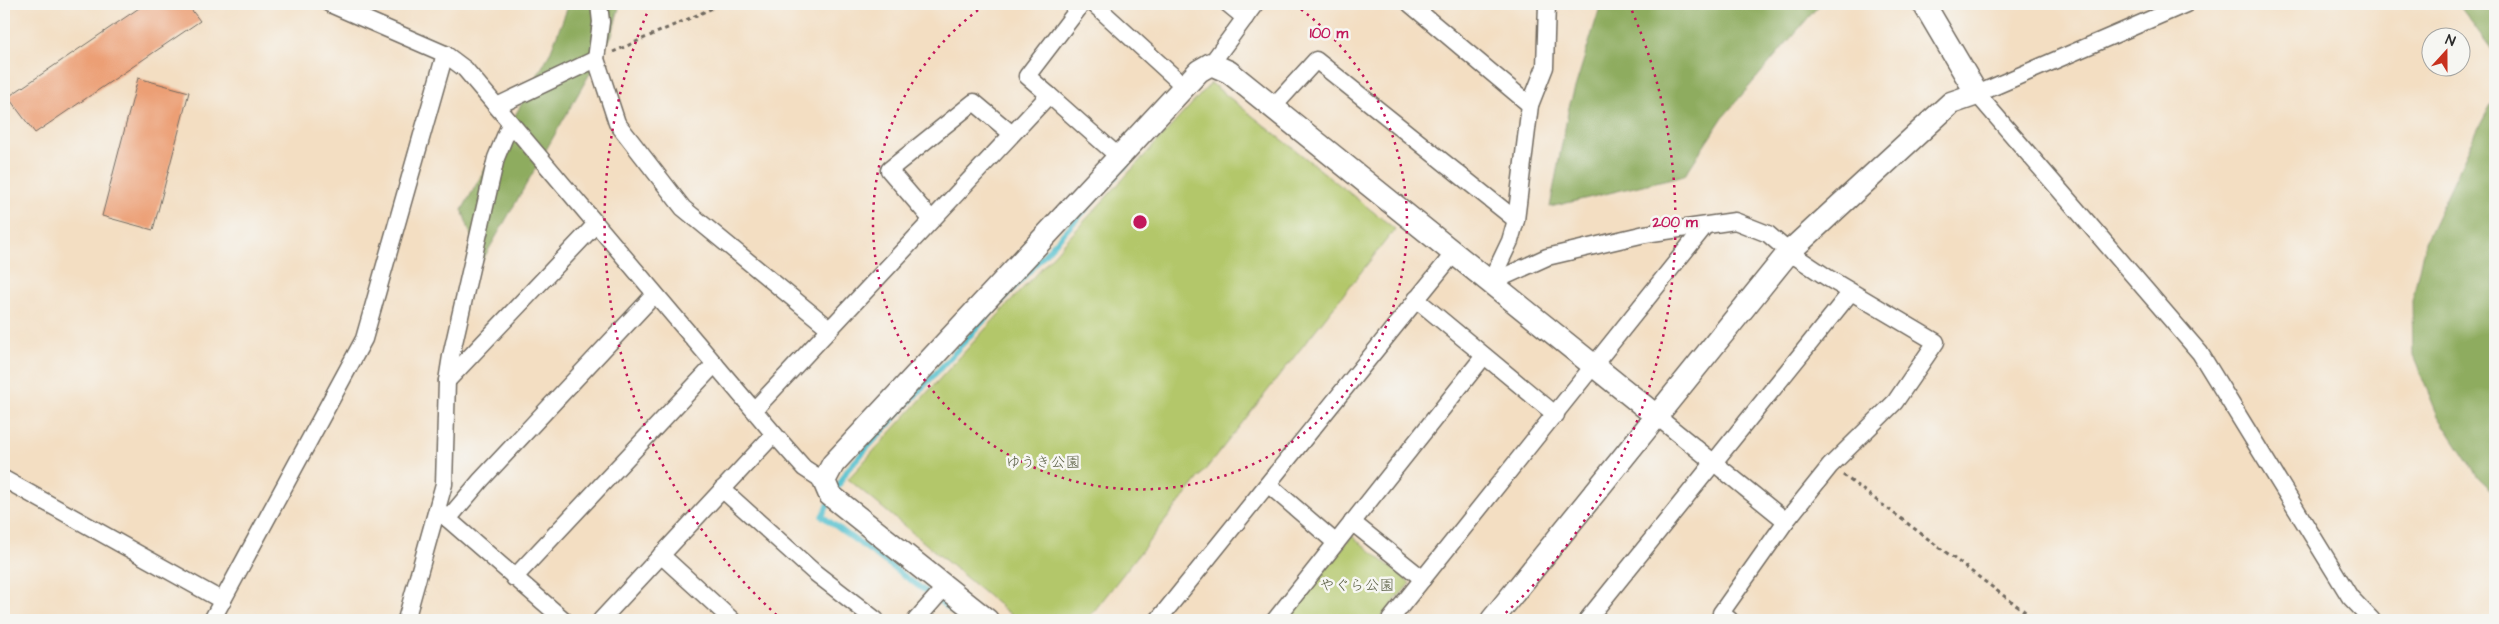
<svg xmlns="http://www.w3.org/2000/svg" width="2499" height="624" viewBox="0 0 2499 624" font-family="'Architects Daughter','Klee One',sans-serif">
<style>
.green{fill:#b3c76b;stroke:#6f794b}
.forest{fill:#8eac5f;stroke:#5c6c45}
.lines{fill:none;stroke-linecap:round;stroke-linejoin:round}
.stream{stroke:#55c1cf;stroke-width:5.5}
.building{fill:#ec9f74}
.street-casing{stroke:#716a60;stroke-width:19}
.secondary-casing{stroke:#716a60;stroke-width:25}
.path{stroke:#716a60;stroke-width:3;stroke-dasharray:4 4;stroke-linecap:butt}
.street{stroke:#fff;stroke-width:16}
.secondary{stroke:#fff;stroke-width:22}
.ring{fill:none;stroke:#c2185b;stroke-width:2.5;stroke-dasharray:2.5 5}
.labels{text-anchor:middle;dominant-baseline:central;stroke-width:5;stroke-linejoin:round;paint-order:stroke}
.park-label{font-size:15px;fill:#545a3e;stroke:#f6f6f2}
.centre{fill:#c2185b;stroke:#f6f6f2;stroke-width:2.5}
.ring-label{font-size:15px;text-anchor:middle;font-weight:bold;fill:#c2185b;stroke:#f6f6f2;stroke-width:5;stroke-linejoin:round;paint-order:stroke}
</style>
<rect width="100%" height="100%" fill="#f6f6f2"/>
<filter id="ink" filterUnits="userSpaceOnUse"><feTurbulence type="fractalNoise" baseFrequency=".02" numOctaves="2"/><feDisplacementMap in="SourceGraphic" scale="10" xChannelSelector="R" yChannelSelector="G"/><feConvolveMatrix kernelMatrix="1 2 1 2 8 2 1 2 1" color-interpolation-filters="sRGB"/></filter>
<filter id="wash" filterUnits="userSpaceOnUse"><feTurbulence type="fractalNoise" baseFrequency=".0096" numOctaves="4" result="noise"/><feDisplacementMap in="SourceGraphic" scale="20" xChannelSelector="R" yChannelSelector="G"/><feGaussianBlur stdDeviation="1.12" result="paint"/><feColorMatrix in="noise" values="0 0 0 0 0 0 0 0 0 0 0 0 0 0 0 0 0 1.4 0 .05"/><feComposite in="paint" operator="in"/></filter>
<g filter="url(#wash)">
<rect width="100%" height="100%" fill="#f3dec2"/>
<!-- green -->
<g class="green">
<polygon points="1211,83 1395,229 1087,620 1017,620 848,479"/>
<polygon points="1352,536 1410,583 1379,620 1286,620"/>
</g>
<!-- forest -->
<g class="forest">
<polygon points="569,4 620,4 612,35 481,263 462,210 550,53"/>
<polygon points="1601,4 1820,4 1723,117 1685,175 1550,207 1569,107"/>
<polygon points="2458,4 2495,4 2495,54"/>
<polygon points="2495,97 2495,493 2478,477 2438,416 2413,356 2412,301 2425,242 2479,127"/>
</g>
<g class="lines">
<!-- stream -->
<g class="stream">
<polyline points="835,492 848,469 1131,160"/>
<polyline points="831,500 822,516 965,620"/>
</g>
</g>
<g id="blocks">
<!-- building -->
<g class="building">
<polygon points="145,4 187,4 200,21 35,133 8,97"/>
<polygon points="138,78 189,92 153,230 102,216"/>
</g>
</g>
</g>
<g filter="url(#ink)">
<use href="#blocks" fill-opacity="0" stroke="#716a60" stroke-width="1"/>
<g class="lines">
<defs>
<g id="street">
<polyline points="330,4 445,54 465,69 774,434 804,468 824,481"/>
<polyline points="599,4 601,22 596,59 617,123 683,208 829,328"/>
<polyline points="1094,4 1185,87"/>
<polyline points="1228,4 1245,18"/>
<polyline points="1410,4 1530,105"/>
<polyline points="2186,4 1977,94 2200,353 2350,597 2372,620"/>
<polyline points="1211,64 1255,4"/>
<polyline points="1049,95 1119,157"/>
<polyline points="497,106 596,59"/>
<polyline points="1273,107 1316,60 1516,220"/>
<polyline points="931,219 889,170 974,102 1012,134"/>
<polyline points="1490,283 1547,257 1645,234 1735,221 1768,234 1789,252 1828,278 1936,342 1895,402 1830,466 1786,521 1721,613 1730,620"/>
<polyline points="1490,283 1510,241 1516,220 1530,105 1545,67 1547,4"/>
<polyline points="1416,299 1556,415"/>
<polyline points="447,381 596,224"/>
<polyline points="755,409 1049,95 1027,76 1082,4"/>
<polyline points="1655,415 1786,521"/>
<polyline points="4,479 223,601"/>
<polyline points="1269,485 1336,543"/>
<polyline points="722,489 814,572 876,620"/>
<polyline points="441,513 564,620"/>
<polyline points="448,519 481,480 655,294"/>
<polyline points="1352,522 1423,579"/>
<polyline points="661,555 732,620"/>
<polyline points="514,578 715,364"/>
<polyline points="212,620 364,339 445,54"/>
<polyline points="406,620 444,484 447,381 451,356 496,158 510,124"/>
<polyline points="601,620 774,434"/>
<polyline points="916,620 945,587"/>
<polyline points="1158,620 1454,253"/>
<polyline points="1275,620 1484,356"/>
<polyline points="1390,620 1705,226"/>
<polyline points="1587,620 1851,292"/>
</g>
<g id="secondary">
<polyline points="987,620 830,495 824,481 833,464 1199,71 1211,64 1229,72 1655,415"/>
<polyline points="1492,620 1789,252 1951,103 1977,94 1924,4"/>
</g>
</defs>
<!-- street casing -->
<use href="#street" class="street-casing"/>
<!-- secondary casing -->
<use href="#secondary" class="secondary-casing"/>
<!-- path -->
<g class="path">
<polyline points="613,52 722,4"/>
<polyline points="1843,475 2036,620"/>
</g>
<!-- street -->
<use href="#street" class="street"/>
<!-- secondary -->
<use href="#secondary" class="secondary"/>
</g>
</g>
<!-- distance rings -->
<g class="ring">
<path d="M1295 5A267 267 0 1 1 985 5"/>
<path d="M782 620A535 535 0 0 1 651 4M1629 4A535 535 0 0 1 1498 620"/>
</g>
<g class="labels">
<!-- park labels -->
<g class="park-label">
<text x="1043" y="462">ゆうき公園</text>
<text x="1357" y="585">やぐら公園</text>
</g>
</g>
<circle cx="1140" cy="222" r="8" class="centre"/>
<g class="ring-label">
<text x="1329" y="38">100 m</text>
<text x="1675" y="227">200 m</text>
</g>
<!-- margin -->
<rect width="2499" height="624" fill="none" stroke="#f6f6f2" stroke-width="20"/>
<!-- north arrow -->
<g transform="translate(2446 52) rotate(21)"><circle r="24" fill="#f6f6f2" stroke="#a5a5a2"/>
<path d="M0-4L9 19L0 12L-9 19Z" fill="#c8321e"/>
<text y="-8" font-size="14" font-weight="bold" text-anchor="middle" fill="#2b2b2b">N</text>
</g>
</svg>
